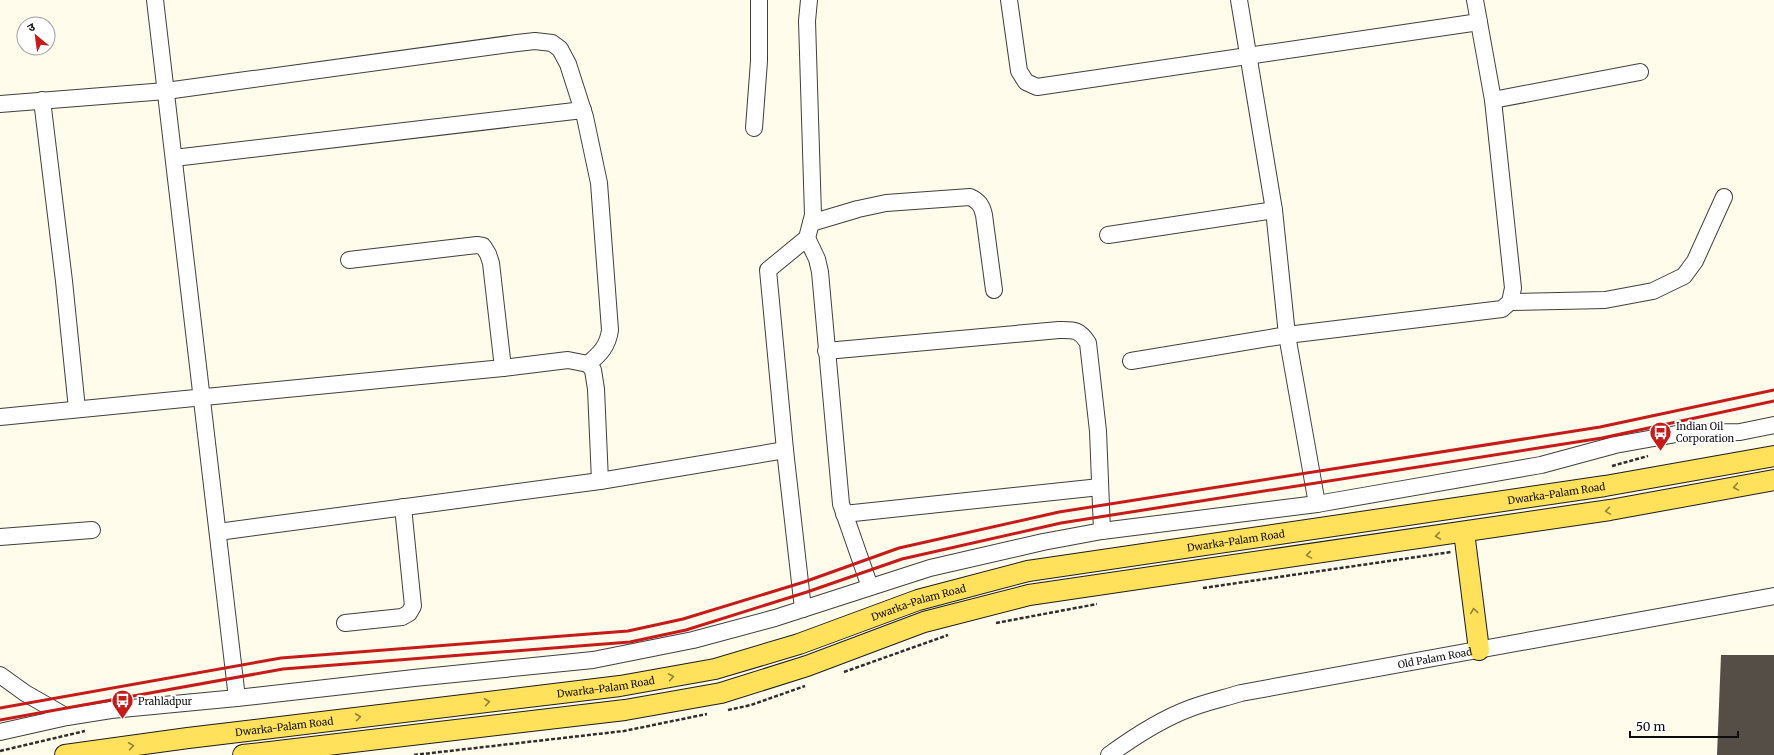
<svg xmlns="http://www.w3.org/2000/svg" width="1774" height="755" viewBox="0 0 1774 755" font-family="Merriweather,'Noto Sans Devanagari',serif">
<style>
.building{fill:#554e47}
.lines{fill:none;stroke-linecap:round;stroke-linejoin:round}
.minor-casing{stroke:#3f3f3f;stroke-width:18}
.major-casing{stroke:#1d1d1d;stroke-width:22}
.path{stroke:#2e2e2e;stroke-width:2.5;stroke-dasharray:4 2;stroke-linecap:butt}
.minor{stroke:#fff;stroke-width:16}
.major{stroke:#ffe15b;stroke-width:20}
.rail{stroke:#c61b19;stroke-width:3}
.oneway{stroke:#928137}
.labels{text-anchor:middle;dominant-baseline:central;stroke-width:4;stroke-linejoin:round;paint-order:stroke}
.poi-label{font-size:10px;fill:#0c0c0c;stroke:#fff;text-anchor:start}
.street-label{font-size:10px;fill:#0c0c0c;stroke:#fff}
</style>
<rect width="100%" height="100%" fill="#fffceb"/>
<!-- building -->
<polygon class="building" points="1721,655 1774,655 1774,755 1717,755"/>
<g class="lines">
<defs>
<g id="minor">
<polyline points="155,0 237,698"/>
<polyline points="1009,0 1019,71 1026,82 1037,87 1479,22"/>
<polyline points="42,100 64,281 77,409"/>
<polyline points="1493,100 1640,72"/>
<path d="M 0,104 L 166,91 L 517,43 L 535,41 L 552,43 L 560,49 L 568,64 L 585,117 L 599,183 L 610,330 C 608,346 600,354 588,364"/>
<polyline points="754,128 759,61 759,0"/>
<polyline points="174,158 583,110"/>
<path d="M 811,223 L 858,209 L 886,203 L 970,197 C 979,201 982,206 984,215 L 994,290"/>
<polyline points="1108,235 1274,210"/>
<polyline points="807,238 817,259 820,272 841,504 870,587"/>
<polyline points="349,260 477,245 483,246 488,254 491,263 503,368"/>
<polyline points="1510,302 1605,300 1653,291 1684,276 1695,261 1724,197"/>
<path d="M 826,351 L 1059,330 C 1074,330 1079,329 1088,343 L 1098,431 L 1102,531"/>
<polyline points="1131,361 1287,335 1274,210 1239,0"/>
<polyline points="0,417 503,368 568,360 588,364 593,370 596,389 600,481"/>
<polyline points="1317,504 1287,335 1502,309 1510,302 1513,288 1493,100 1475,0"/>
<polyline points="844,514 1100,487"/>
<polyline points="218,532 600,481 785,450"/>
<polyline points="0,537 92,530"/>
<polyline points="803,609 785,450 768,270 807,238 813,215 807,21 809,0"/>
<polyline points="345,623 402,617 409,613 413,606 403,507"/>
<polyline points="0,675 25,693 67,717"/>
<polyline points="0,732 67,717 111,710 237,698 414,678 593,660 693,640 775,618 930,568 1043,542 1102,531 1317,504 1541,465 1615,445 1682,433 1740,432 1774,425"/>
<path id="s1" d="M 1109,755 C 1135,736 1161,719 1191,708 C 1207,702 1225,698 1241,693 L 1774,596"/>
</g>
<g id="major">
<polyline points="1464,532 1479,650"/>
<path id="s2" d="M 65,755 L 188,738 L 620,686 L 715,669 L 799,644 L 918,600 L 1028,571 L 1605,486 L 1774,456"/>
<polyline points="243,755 625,710 721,693 807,666 924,622 1029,595 1610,510 1774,480"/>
</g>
</defs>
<!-- minor casing -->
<use href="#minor" class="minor-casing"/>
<!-- major casing -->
<use href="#major" class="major-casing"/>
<!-- path -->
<g class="path">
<polyline points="1612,466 1648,456"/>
<polyline points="1203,588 1451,552"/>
<polyline points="996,623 1097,604"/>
<polyline points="844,672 948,635"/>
<polyline points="728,710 751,705 805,686"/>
<polyline points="0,751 85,731"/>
<polyline points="414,755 624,731 707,714"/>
</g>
<!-- minor -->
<use href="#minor" class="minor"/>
<!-- major -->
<use href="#major" class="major"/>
<!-- rail -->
<g class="rail">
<polyline points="0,708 281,658 628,631 683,619 804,582 899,548 1059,512 1600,427 1774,390"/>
<polyline points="0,720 283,669 630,642 686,630 807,592 902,559 1061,523 1602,438 1774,401"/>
</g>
</g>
<!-- one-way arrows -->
<defs><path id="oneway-chevron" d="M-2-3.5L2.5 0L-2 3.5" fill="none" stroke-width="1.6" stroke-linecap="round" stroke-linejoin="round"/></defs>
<g class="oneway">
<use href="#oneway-chevron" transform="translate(1736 487) rotate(170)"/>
<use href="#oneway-chevron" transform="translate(1608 511) rotate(171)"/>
<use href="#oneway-chevron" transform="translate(1438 536) rotate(171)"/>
<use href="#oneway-chevron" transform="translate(1309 555) rotate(171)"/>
<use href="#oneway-chevron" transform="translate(1474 611) rotate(-97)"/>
<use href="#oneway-chevron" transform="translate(671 677) rotate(-10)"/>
<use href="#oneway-chevron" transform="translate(487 702) rotate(-7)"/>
<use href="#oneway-chevron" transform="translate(358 717) rotate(-7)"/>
<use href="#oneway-chevron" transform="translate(131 746) rotate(-8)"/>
</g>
<!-- icons -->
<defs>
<symbol id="bus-pin" viewBox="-11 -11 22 30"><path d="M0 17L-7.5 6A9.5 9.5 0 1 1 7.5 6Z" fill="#c61b19" stroke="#fff"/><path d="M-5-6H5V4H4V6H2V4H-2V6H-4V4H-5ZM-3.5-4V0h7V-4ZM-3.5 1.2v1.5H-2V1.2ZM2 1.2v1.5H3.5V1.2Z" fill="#fff"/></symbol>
</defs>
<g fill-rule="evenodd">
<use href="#bus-pin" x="1648" y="420" width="25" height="34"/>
<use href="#bus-pin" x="110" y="688" width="25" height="34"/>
</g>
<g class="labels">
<!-- poi labels -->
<g class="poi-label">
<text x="1676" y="426">Indian Oil<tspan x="1676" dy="12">Corporation</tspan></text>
<text x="138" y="701">Prahladpur</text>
</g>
<!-- street labels -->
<g class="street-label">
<text stroke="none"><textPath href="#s2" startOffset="1518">Dwarka-Palam Road</textPath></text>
<text stroke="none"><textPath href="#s2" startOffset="1194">Dwarka-Palam Road</textPath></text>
<text stroke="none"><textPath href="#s2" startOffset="870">Dwarka-Palam Road</textPath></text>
<text stroke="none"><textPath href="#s1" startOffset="344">Old Palam Road</textPath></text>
<text stroke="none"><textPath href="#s2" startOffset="545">Dwarka-Palam Road</textPath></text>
<text stroke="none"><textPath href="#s2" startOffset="221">Dwarka-Palam Road</textPath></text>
</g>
</g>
<!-- north arrow -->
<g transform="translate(36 36) rotate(331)"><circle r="19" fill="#ffffff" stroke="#9e9e9e"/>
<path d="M0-3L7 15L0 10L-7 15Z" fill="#c61b19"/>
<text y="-6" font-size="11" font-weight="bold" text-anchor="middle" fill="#0c0c0c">उ</text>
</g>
<!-- scale -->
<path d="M1630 731v6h108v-6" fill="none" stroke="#0c0c0c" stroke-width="2"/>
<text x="1636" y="731" font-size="12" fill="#0c0c0c" stroke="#ffffff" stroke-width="3" paint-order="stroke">50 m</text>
</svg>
